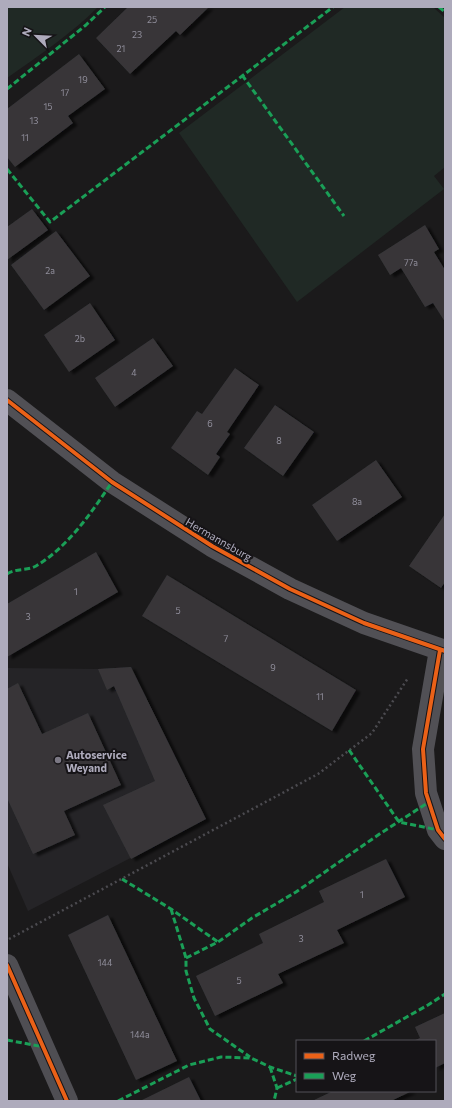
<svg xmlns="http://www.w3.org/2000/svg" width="452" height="1108" viewBox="0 0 452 1108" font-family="Commissioner,sans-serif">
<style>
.built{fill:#252427}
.green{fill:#202925}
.building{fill:#373639;filter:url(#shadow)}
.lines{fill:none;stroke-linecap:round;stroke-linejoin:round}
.path{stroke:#4c4b50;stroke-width:2.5;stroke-dasharray:2 3;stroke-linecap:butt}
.street{stroke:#515055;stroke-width:22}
.secondary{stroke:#4f4e53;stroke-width:22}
.quiet{stroke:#1a9f57;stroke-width:3;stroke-dasharray:6 3;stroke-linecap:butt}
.cycleway-casing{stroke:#161417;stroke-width:6}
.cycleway{stroke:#ea6118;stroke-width:4}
.poi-dot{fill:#7b7884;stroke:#161417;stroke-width:1.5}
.labels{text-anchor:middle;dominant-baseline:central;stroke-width:4;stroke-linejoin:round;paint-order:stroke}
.number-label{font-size:9px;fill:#908e9b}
.street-label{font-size:11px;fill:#aeabbc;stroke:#161417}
.poi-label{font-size:11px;font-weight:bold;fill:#aeabbc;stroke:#161417;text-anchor:start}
</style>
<defs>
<filter id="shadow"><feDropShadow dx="4.5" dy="2.5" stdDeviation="1" flood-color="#0009"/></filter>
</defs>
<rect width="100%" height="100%" fill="#1b1a1b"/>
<!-- built -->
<polygon class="built" points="131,667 206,819 28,911 7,863 7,668 98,669"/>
<!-- green -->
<g class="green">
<path d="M 7,7 L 98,7 C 71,34 38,56 7,78 Z"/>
<polygon points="345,7 433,7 445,18 445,167 434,176 444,189 297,302 179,133"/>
</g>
<!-- building -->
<g class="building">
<polygon points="128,7 209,7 180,35 176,31 130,74 96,38"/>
<polygon points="79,54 105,89 68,116 73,123 15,167 7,157 7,109"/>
<polygon points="32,209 48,230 7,260 7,227"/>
<polygon points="425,225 439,249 434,252 445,270 445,322 433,303 425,307 401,268 390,275 378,255"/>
<polygon points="56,231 90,276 44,310 11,265"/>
<polygon points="90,303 115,340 69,372 44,335"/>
<polygon points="153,338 173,366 115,407 95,378"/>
<polygon points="235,368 259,385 227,432 230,434 216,454 220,457 208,475 171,448 197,411 202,414"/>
<polygon points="275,405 314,432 283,476 244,448"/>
<polygon points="376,460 402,497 337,541 312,505"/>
<polygon points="445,514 445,582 441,588 409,566"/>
<polygon points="96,552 118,592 7,657 7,604"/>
<polygon points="167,575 356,690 332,731 142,616"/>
<polygon points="131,667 206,819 131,859 103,805 155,781 114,686 107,690 98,669"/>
<polygon points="18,683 42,734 88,713 121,785 64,811 75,835 33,854 7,798 7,689"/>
<polygon points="386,859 405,897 337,930 344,943 278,974 283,983 215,1016 196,976 263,943 259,934 324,902 319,891"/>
<polygon points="108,915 177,1061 136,1080 68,935"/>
<polygon points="445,1013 445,1063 435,1068 435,1041 413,1041 420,1038 415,1027"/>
<polygon points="189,1077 201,1101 140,1101"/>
<polygon points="333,1091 412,1091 391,1101 312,1101"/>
</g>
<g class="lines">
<!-- path -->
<polyline class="path" points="9,939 318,774 372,733 408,678"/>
<!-- street -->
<g class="street">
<polyline points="7,400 112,482 212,546 290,589 364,623 445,651"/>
<polyline points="440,650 423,749 426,793 438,830 445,839"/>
</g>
<!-- secondary -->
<polyline class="secondary" points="7,965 67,1101"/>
<!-- quiet -->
<g class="quiet">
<polyline points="439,7 445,12"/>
<polyline points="242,75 344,216"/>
<polyline points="7,89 86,25 105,7"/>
<polyline points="7,169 50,222 333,7"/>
<path d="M 7,574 C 16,568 27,571 36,566 C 68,547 92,512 112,482"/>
<polyline points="349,750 399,822 438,830"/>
<polyline points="122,879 171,909 218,942"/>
<polyline points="171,909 186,958 186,971 194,998 210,1029 250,1057"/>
<polyline points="186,958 218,942 252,918 296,892 381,833 429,802"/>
<polyline points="7,1040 44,1047"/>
<polyline points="364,1041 428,1005 445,994"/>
<polyline points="270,1067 277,1088 274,1101"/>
<polyline points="277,1088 297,1079"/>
<polyline points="118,1101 189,1065 221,1057 251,1058 270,1067 297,1076"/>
</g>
<defs>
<g id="cycleway">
<polyline points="7,400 112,482 212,546 290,589 364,623 445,651"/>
<polyline points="440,650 423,749 426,793 438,830 445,839"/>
<polyline points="7,965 67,1101"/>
</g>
</defs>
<!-- cycleway casing -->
<use href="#cycleway" class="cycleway-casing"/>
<!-- cycleway -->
<use href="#cycleway" class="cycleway"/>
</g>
<!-- markers -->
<circle class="poi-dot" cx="58" cy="760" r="4"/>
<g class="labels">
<!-- number labels -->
<g class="number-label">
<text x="152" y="19">25</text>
<text x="137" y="34">23</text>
<text x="121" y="48">21</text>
<text x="83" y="79">19</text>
<text x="65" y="92">17</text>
<text x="48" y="106">15</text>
<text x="34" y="120">13</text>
<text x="25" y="137">11</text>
<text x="411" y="262">77a</text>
<text x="50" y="270">2a</text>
<text x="80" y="338">2b</text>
<text x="134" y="372">4</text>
<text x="210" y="423">6</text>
<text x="279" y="440">8</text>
<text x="357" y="501">8a</text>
<text x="76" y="591">1</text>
<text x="178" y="610">5</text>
<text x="28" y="616">3</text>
<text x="226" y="638">7</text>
<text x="273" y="667">9</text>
<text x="320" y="696">11</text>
<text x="362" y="894">1</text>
<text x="301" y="938">3</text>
<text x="105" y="962">144</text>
<text x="239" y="980">5</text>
<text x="140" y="1034">144a</text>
</g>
<!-- street labels -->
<g class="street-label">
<text transform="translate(219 539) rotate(30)">Hermannsburg</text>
</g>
<!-- poi labels -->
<g class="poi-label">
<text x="66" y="754">Autoservice<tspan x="66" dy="13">Weyand</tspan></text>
</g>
</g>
<!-- border -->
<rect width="452" height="1108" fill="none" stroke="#aeabbc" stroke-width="16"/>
<!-- legend -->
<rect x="296" y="1040" width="140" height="52" fill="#161417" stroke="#535059"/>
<rect x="304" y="1053" width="20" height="6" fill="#ea6118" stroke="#535059"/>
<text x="332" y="1060" font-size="12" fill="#aeabbc">Radweg</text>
<rect x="304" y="1073" width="20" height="6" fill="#1a9f57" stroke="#535059"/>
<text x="332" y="1080" font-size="12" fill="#aeabbc">Weg</text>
<!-- north arrow -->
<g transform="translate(36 36) rotate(294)" stroke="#161417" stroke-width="3" paint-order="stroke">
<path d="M0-3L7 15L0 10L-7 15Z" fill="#aeabbc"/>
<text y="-6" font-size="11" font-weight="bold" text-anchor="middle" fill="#aeabbc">N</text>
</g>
</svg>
